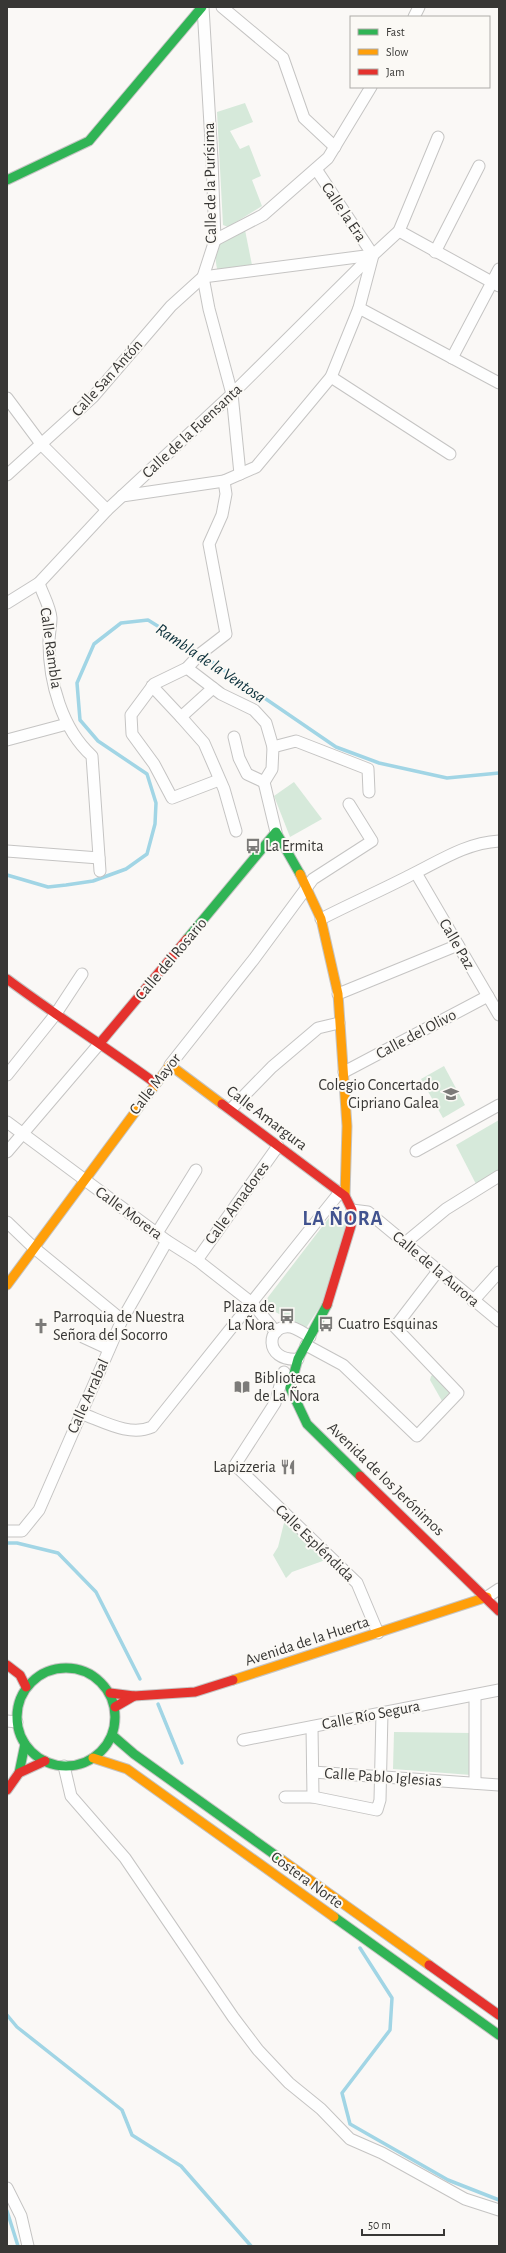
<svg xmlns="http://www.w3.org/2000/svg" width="506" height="2253" viewBox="0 0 506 2253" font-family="'Alegreya Sans',sans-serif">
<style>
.green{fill:#d6e9da}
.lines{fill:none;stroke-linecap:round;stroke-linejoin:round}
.stream{stroke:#a1d5e5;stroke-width:3.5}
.street-casing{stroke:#c5c4c3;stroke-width:13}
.fast-casing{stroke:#c5c4c3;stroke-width:11}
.slow-casing{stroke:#c5c4c3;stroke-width:11}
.jam-casing{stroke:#c5c4c3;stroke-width:11}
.street{stroke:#fefefe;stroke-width:11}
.fast{stroke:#30b455;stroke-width:9}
.slow{stroke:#ff9f0a;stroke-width:9}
.jam{stroke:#e5322d;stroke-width:9}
.labels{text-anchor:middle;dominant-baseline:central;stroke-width:4;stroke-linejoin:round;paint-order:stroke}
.street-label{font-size:16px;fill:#383735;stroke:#fbf9f5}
.poi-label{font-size:16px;fill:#383735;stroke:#fbf9f5;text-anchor:start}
.water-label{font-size:17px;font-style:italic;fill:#0b303b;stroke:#fbf9f5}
.district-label{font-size:20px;font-weight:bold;letter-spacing:1px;fill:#42538f;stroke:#fbf9f5}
</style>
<rect width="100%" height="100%" fill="#faf8f6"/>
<!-- green -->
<g class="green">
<polygon points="245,103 253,122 230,131 240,149 249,145 261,176 252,180 262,206 228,227 223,225 217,112"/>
<path d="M 244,225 L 253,270 L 219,275 C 214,261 215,252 219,238 Z"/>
<polygon points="294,782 322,819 290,837 274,796"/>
<polygon points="444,1066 465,1105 443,1118 421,1079"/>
<polygon points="499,1120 499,1169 476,1184 456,1145"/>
<polygon points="338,1206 347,1222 327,1296 306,1328 262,1305"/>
<polygon points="434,1374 451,1391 442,1401 430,1380 431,1376"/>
<polygon points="286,1515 331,1558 292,1572 286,1578 273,1555 278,1547"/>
<polygon points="394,1732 472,1733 471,1775 393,1769"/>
</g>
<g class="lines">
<!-- stream -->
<g class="stream">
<polyline points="7,875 48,887 66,885 93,881 126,869 147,854 155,824 156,803 147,774 98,741 80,720 77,683 94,644 121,623 148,620 177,638 336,747 379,763 447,778 499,773"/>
<polyline points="7,1543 17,1543 58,1553 96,1592 140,1679"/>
<polyline points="158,1704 182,1763"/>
<polyline points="360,1948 392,1998 390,2030 342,2093 350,2124 448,2180 499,2200"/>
<polyline points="7,2015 17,2027 122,2110 132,2135 181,2166 251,2246"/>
<polyline points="7,2211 18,2246"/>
</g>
<defs>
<g id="street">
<polyline points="203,7 212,159 215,240 203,277 209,309 232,394 240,474"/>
<polyline points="222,7 283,58 304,118 335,147"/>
<polyline points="414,17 419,7"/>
<polyline points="316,169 373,255"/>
<polyline points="399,231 499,286"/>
<polyline points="215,240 263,215 328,158 371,87"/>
<polyline points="435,252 479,166"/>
<polyline points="359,308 499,383"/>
<polyline points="452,358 499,269"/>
<polyline points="331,377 450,454"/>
<polyline points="7,398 42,445 107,510"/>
<polyline points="7,475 93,397 171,306 203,277 373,255"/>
<polyline points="122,496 224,481 256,467 331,377 359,308 373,255 399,231 438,137"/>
<path d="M 39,583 C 42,593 50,606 51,618 C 51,626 49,634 49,642 C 49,682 62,729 92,756 L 100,871"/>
<polyline points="7,603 39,583 107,510 232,394 372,255"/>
<polyline points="187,668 221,694 254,710 266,723 273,747 272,769 264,782 276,832"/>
<polyline points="152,686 181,717"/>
<polyline points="213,688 181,717 204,743 224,789 236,831"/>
<polyline points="234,737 239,758 247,774 264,782"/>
<polyline points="7,740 67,724"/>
<polyline points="273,747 296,741 368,769 369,792"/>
<polyline points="219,780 172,798 154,764 132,734 131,715 154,684 187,668 200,654 226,634 209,544 222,515 226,494 224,481"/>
<polyline points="7,851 99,858"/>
<polyline points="416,873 499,1015"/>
<path d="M 321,919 C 350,904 380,891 409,876 C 438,862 465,843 499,841"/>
<polyline points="338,994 458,945"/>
<polyline points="170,1065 254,959 313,879 372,841 349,804"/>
<polyline points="344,1072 488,996"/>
<polyline points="7,1075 55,1015 82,974"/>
<polyline points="231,1109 272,1067 318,1028 339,1023"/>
<polyline points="7,1122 167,1241 197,1260 252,1303 276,1332"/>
<polyline points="416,1151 499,1105"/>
<polyline points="7,1152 100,1043"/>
<polyline points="352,1210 368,1212 499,1321"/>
<polyline points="7,1222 33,1247 122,1320"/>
<polyline points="157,1233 196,1170"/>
<polyline points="405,1243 446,1209 499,1176"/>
<polyline points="197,1260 278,1146"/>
<polyline points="473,1301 499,1272"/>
<polyline points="83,1337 109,1349"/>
<polyline points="306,1345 343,1365 417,1436 458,1393 395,1327 438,1271"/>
<path d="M 298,1359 C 263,1362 266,1323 291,1327 C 298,1329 304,1333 310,1337"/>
<polyline points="284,1372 275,1403 235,1465 357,1583 378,1633"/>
<path d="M 80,1413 C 103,1421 129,1437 152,1427 L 340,1192"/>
<polyline points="7,1531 22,1531 39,1510 122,1320 167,1241"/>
<polyline points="487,1597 499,1589"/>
<polyline points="475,1695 475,1783"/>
<polyline points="7,1721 17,1722"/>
<polyline points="312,1727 313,1797"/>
<polyline points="243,1740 499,1690"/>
<polyline points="64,1766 71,1796 125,1858 233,2017 258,2050 289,2083 321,2109 350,2139 382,2153 465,2199 499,2210"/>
<polyline points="313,1772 499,1785"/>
<polyline points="285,1797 313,1797 377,1810 380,1800 382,1713"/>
<polyline points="7,2188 21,2216 28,2246"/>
</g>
<g id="fast">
<polyline points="7,180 89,141 202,7"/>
<polyline points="187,939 276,832 300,874"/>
<polyline points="327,1305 298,1359 290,1388 307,1424 360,1476"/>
<circle cx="66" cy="1717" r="49"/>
<polyline points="112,1735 134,1754 282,1860"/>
<polyline points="19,1773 25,1744"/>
<polyline points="334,1917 499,2035"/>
</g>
<g id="slow">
<polyline points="300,874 321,919 338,994 347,1126 345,1196"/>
<polyline points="7,1285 170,1065 222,1104"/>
<polyline points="233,1680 487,1597"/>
<polyline points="93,1758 127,1769 334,1917"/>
<polyline points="282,1860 429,1965"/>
</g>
<g id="jam">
<path d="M 7,979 C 55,1015 106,1047 155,1083"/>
<polyline points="100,1043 187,939"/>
<polyline points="222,1104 345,1196 352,1210 351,1226 327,1305"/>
<polyline points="360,1476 499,1611"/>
<polyline points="7,1665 20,1675 26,1687"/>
<polyline points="110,1693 134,1696 195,1692 233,1680"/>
<polyline points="115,1707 134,1696"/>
<polyline points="7,1790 19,1773 45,1761"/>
<polyline points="429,1965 499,2015"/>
</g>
</defs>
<!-- street casing -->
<use href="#street" class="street-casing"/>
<!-- fast casing -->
<use href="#fast" class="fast-casing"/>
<!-- slow casing -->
<use href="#slow" class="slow-casing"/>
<!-- jam casing -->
<use href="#jam" class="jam-casing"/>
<!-- street -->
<use href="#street" class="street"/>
<!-- fast -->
<use href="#fast" class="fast"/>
<!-- slow -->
<use href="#slow" class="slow"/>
<!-- jam -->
<use href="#jam" class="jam"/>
</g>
<!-- icons -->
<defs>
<symbol id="bus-bare" viewBox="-9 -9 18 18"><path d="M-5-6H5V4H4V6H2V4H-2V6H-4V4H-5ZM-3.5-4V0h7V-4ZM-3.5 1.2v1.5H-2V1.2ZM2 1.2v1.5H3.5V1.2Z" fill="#7c7b79" stroke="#fbf9f5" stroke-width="2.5" paint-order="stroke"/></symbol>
<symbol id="school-bare" viewBox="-9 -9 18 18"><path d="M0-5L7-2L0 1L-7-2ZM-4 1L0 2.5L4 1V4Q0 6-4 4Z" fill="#7c7b79" stroke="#fbf9f5" stroke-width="2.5" paint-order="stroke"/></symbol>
<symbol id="church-bare" viewBox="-9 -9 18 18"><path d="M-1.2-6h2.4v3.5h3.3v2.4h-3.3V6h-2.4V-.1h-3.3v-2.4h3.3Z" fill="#7c7b79" stroke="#fbf9f5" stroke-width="2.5" paint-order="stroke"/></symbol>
<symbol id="library-bare" viewBox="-9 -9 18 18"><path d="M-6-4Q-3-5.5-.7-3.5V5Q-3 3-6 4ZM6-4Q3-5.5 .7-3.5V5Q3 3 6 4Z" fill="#7c7b79" stroke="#fbf9f5" stroke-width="2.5" paint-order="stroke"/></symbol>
<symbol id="restaurant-bare" viewBox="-9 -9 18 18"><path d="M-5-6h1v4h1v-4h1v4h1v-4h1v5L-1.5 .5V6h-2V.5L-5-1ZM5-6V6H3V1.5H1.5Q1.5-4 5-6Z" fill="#7c7b79" stroke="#fbf9f5" stroke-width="2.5" paint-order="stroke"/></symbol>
</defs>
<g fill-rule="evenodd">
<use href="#bus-bare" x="242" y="835" width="22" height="22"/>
<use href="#school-bare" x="440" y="1083" width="22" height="22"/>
<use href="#bus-bare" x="276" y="1305" width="22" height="22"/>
<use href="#bus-bare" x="315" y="1313" width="22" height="22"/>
<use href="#church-bare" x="30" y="1315" width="22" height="22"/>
<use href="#library-bare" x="231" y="1376" width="22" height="22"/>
<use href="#restaurant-bare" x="277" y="1456" width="22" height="22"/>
</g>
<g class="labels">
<!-- street labels -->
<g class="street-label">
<text transform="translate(210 183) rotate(-91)">Calle de la Purísima</text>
<text transform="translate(344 212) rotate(56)">Calle la Era</text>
<text transform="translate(107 378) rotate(-48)">Calle San Antón</text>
<text transform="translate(192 431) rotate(-43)">Calle de la Fuensanta</text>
<text transform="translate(51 648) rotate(82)">Calle Rambla</text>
<text transform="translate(457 944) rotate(60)">Calle Paz</text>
<text transform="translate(171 959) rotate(-50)">Calle del Rosario</text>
<text transform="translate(416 1034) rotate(-28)">Calle del Olivo</text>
<text transform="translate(155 1084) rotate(-52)">Calle Mayor</text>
<text transform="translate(267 1118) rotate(37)">Calle Amargura</text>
<text transform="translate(237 1203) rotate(-54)">Calle Amadores</text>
<text transform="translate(129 1213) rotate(36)">Calle Morera</text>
<text transform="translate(436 1269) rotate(40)">Calle de la Aurora</text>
<text transform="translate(88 1396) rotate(-66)">Calle Arrabal</text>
<text transform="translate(386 1479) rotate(44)">Avenida de los Jerónimos</text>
<text transform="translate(315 1543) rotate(44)">Calle Espléndida</text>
<text transform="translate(307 1641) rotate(-18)">Avenida de la Huerta</text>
<text transform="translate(371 1715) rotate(-11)">Calle Río Segura</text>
<text transform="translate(383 1777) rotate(4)">Calle Pablo Iglesias</text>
<text transform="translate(307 1880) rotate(36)">Costera Norte</text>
</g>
<!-- poi labels -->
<g class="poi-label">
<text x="265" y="846">La Ermita</text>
<text x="439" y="1085" text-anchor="end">Colegio Concertado<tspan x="439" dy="18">Cipriano Galea</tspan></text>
<text x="275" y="1307" text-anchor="end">Plaza de<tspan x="275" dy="18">La Ñora</tspan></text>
<text x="53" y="1317">Parroquia de Nuestra<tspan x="53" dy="18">Señora del Socorro</tspan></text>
<text x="338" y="1324">Cuatro Esquinas</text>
<text x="254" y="1378">Biblioteca<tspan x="254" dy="18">de La Ñora</tspan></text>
<text x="276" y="1467" text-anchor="end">Lapizzeria</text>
</g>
<!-- water labels -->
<g class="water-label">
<text transform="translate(211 663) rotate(34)">Rambla de la Ventosa</text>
</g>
<!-- district labels -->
<g class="district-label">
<text x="343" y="1219">LA ÑORA</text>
</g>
</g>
<!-- border -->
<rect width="506" height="2253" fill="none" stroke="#383735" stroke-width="16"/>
<!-- legend -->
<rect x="350" y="16" width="140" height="72" fill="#fbf9f5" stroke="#adaba8"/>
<rect x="358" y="29" width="20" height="6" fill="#30b455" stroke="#adaba8"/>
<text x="386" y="36" font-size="12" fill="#383735">Fast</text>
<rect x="358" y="49" width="20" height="6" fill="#ff9f0a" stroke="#adaba8"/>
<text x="386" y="56" font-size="12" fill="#383735">Slow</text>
<rect x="358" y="69" width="20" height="6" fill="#e5322d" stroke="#adaba8"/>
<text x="386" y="76" font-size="12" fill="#383735">Jam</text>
<!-- scale -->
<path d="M362 2229v6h82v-6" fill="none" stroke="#383735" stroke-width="2"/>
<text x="368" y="2229" font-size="12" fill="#383735" stroke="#fbf9f5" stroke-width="3" paint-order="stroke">50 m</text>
</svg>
